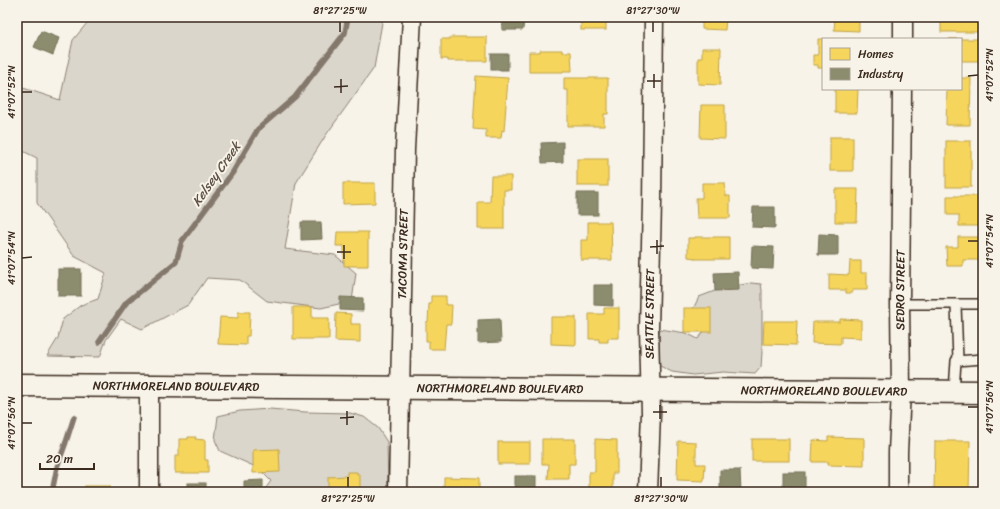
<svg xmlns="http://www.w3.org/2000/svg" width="1000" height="509" viewBox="0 0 1000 509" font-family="Sriracha,sans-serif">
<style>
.green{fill:#dbd6cb;stroke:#8b8074}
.homes{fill:#f6d55c;stroke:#bea249}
.industry{fill:#8c8c6e;stroke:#746f56}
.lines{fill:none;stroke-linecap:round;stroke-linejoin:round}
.stream{stroke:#84786c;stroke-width:5.5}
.service-casing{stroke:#3b2a1e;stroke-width:12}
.minor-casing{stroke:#3b2a1e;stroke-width:21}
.tertiary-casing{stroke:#3b2a1e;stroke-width:25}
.service{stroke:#f7f3e8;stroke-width:9}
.minor{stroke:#f7f3e8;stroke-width:18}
.tertiary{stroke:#f7f3e8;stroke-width:22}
.ticks{fill:none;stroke:#3b2a1e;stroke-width:1.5}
.labels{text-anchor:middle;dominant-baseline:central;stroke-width:4;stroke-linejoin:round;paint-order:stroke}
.street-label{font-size:12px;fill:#3b2a1e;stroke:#f7f3e8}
.water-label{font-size:13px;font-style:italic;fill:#5f5145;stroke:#f7f3e8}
.neatline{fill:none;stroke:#3b2a1e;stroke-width:1.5}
.ticks-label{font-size:10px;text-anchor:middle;fill:#3b2a1e}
</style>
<rect width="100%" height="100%" fill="#f7f3e8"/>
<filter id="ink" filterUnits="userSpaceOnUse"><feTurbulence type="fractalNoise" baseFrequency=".025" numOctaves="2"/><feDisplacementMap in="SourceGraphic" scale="8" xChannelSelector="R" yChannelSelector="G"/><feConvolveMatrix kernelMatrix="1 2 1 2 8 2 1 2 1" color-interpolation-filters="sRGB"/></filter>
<g filter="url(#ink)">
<!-- green -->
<g class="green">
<polygon points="92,17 383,17 374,68 326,135 296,183 285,249 335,255 356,273 352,301 321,308 267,301 240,280 207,278 188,305 142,329 121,319 106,340 100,357 47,356 58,338 63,319 81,305 98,299 106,273 74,256 37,203 37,158 17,148 17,86 60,100 73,40"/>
<polygon points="751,283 761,284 762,290 762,352 761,367 755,374 723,372 693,375 672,372 658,365 656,344 660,329 686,333 698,339 706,329 693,309 699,297 720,289"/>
<polygon points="270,409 305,412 350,413 364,417 378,428 387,442 388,492 263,492 271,481 258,468 220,451 215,440 218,416 240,411"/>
</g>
<!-- homes -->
<g class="homes">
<polygon points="450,17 488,17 488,20 450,21"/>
<rect x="581" y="17" width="25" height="13"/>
<polygon points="702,17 726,17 725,30 702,29"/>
<polygon points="835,17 859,17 859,31 834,30"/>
<rect x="941" y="17" width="42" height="15"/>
<polygon points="450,37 487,37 487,61 448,61 448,59 441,59 441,39 450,39"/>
<polygon points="818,39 823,39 823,68 818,68 818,65 813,65 813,55 818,55"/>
<polygon points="949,39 983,39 983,61 961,61 961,39"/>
<polygon points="702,48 721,48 720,85 698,84 698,58 702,58"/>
<polygon points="540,50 562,50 562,52 571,52 572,71 563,71 563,72 529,72 529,52 540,52"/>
<polygon points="476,76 508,78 504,131 502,130 501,138 486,138 486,130 473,129"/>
<polygon points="564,78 608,78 608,114 604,114 604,126 568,126 568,90 564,90"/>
<polygon points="961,78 971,78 970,125 946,125 947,89 961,89"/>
<polygon points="835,89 858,89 857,113 835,113"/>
<polygon points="701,105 725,105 725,139 700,138"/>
<rect x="830" y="137" width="23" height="34"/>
<rect x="946" y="141" width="25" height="46"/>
<rect x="577" y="159" width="31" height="27"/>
<polygon points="491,176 511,176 511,190 504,190 504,229 478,229 478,202 490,202"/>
<polygon points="343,183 375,183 375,203 343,204"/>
<polygon points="702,183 725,183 726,196 730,196 730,218 697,218 696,198 702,198"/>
<polygon points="835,189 858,189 857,222 835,222"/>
<polygon points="947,196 983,196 983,226 959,226 959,215 947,215"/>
<polygon points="588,222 611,222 612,260 581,260 581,240 588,240"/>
<polygon points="337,232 368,232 368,266 344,266 344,246 336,246"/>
<polygon points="695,237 729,237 729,259 695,259 695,258 688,257 688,238 695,238"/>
<polygon points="958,237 983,237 983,260 963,260 963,266 947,266 946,247 958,247"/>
<polygon points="850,261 861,261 861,273 867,273 867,290 852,290 852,293 846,293 846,290 829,290 829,274 849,275"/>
<polygon points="431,296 446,296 446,305 452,305 451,324 446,324 444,349 429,349 429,341 426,341 426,322 428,322 429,304 431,304"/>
<polygon points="293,307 312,307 312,318 329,318 329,339 293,339"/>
<polygon points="604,308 619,308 619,338 608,338 608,342 599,342 599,339 589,339 589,314 604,314"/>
<rect x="684" y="308" width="27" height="24"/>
<polygon points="238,312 250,312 249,336 246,336 246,345 218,344 220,317 238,318"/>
<polygon points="336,313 351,314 351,324 360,324 360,342 335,341"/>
<polygon points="551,317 576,317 576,345 551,344"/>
<polygon points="840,319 861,320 861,338 841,337 841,344 812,343 813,322 840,322"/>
<polygon points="764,321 797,321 796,345 763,344"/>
<polygon points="188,437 196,437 195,439 205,440 205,460 208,460 208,473 175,473 175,456 179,456 179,439 188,439"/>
<polygon points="828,437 864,438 864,466 828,465 829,462 812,462 813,440 828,441"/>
<polygon points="542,439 575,439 575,464 569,464 569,479 548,479 549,464 542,464"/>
<polygon points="595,439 617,440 617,473 613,473 613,492 589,492 589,472 595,472"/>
<rect x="752" y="439" width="37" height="22"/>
<polygon points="678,441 696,442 696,464 705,464 704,481 677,480"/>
<polygon points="935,441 970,441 969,492 934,492"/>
<rect x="498" y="442" width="32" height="22"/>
<polygon points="279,449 280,472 253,473 253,450"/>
<polygon points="347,472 357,472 357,475 360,475 360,492 338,492 337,489 328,489 328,477 347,476"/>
<polygon points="444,477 479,478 479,492 444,492"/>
<rect x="85" y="486" width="25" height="6"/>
</g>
<!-- industry -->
<g class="industry">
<polygon points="502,17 524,17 523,30 502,30"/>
<polygon points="41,31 59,38 53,55 34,47"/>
<rect x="491" y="54" width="17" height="16"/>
<polygon points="563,142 563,162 542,163 541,143"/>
<rect x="577" y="193" width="21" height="22"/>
<polygon points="753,207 775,207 775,228 752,227"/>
<polygon points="301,222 321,222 322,239 301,240"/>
<polygon points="819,234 838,235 838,255 818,255"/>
<polygon points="752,246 774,247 773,269 751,268"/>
<rect x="58" y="269" width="23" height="27"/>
<polygon points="738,272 739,290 715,291 714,273"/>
<polygon points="594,285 613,285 613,306 594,305"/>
<polygon points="340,297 363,298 363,311 340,310"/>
<polygon points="500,319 501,342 478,343 478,320"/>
<polygon points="720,470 740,470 741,492 720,492"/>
<rect x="783" y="472" width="22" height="20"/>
<rect x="515" y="476" width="21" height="16"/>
<polygon points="263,480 263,492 244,492 244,481"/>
<rect x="188" y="483" width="18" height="9"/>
</g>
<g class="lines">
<!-- stream -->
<g class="stream">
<polyline points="99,342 126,303 176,262 182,241 233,172 258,129 295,97 345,33 348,17"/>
<polyline points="52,492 57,467 66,442 74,417"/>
</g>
<defs>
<g id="service">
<polyline points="900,304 983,304"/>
<polyline points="956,305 958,360"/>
<polyline points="954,391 956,361 983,359"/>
</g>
<g id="minor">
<polyline points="903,39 903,17"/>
<polyline points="149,492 149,387"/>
<path id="s1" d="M 398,492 L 405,149 L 412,17"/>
<path id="s2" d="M 648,492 L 651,413 L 649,328 L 652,203 L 654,17"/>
<path id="s3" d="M 898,492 L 898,452 L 901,391 L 900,304 L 902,89"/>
</g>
<g id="tertiary">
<path id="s4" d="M 17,385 L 983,392"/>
</g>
</defs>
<!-- service casing -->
<use href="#service" class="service-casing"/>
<!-- minor casing -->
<use href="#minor" class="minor-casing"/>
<!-- tertiary casing -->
<use href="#tertiary" class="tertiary-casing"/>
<!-- service -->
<use href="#service" class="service"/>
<!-- minor -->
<use href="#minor" class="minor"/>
<!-- tertiary -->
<use href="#tertiary" class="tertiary"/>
</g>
</g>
<!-- ticks -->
<path class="ticks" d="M 340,22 L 340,32M 653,22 L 653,32M 654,74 L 654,88M 968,76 L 978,75M 341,79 L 341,93M 647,81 L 661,81M 334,87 L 348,86M 22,92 L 32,92M 657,240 L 657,254M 968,241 L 978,241M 344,245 L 344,259M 650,247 L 664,246M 337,252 L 351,252M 22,258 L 32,257M 660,405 L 660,419M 968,407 L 978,407M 347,411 L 347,425M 653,412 L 667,412M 340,418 L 354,417M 22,423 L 32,423M 348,477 L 348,487M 661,477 L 661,487"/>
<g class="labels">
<!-- street labels -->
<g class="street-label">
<text stroke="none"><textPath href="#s1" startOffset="238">TACOMA STREET</textPath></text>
<text stroke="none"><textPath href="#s3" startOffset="202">SEDRO STREET</textPath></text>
<text stroke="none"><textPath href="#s2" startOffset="178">SEATTLE STREET</textPath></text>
<text stroke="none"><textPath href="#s4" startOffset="159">NORTHMORELAND BOULEVARD</textPath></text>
<text stroke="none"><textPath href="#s4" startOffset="483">NORTHMORELAND BOULEVARD</textPath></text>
<text stroke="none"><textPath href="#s4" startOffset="807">NORTHMORELAND BOULEVARD</textPath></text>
</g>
<!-- water labels -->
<g class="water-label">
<text transform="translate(216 174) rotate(-55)">Kelsey Creek</text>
</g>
</g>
<!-- margin -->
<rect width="1000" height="509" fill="none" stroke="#f7f3e8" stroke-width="44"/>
<!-- legend -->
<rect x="822" y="38" width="140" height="52" fill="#f7f3e8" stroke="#aca397"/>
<rect x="830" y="48" width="20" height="12" fill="#f6d55c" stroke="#aca397"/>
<text x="858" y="58" font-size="12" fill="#3b2a1e">Homes</text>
<rect x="830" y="68" width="20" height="12" fill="#8c8c6e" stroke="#aca397"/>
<text x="858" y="78" font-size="12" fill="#3b2a1e">Industry</text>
<!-- scale -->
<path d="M40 463v6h54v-6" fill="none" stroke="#3b2a1e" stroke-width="2"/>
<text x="46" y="463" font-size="12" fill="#3b2a1e" stroke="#f7f3e8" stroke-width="3" paint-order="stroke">20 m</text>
<rect x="22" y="22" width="956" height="465" class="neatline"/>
<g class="ticks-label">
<text x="340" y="14">81°27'25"W</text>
<text x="653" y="14">81°27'30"W</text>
<text transform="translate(989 75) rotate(-90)" y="4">41°07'52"N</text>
<text transform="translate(11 92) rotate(-90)" y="4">41°07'52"N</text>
<text transform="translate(989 241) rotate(-90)" y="4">41°07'54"N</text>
<text transform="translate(11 258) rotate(-90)" y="4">41°07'54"N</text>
<text transform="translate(989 407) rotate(-90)" y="4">41°07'56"N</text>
<text transform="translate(11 423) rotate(-90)" y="4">41°07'56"N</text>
<text x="348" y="502">81°27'25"W</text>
<text x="661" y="502">81°27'30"W</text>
</g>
</svg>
